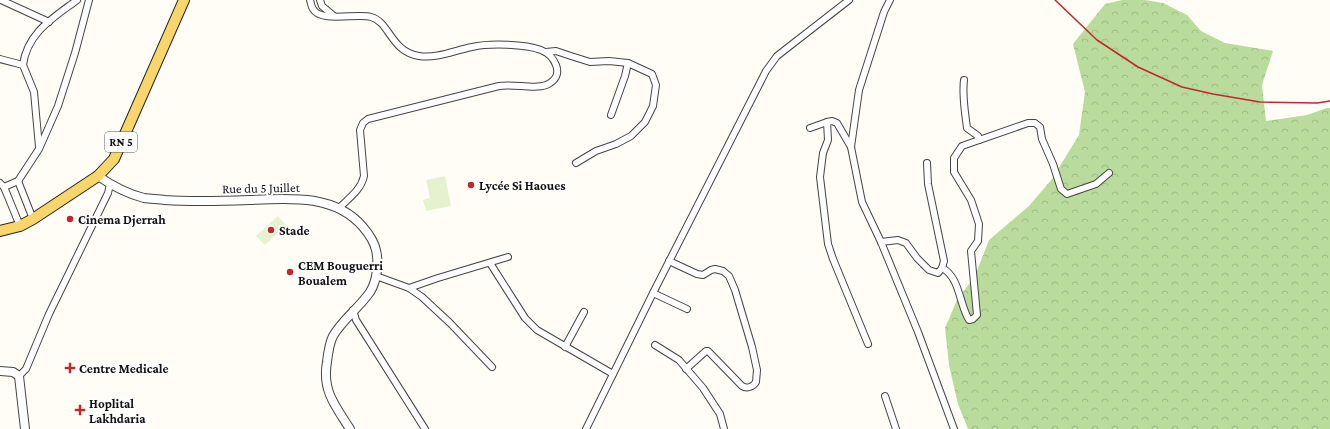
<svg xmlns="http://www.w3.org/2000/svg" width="1330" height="429" viewBox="0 0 1330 429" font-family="'Crimson Pro',serif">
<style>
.forest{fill:url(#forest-crowns)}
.pitch{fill:#e6f2cf}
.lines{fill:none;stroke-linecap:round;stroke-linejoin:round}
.minor-casing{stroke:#444;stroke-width:8}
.tertiary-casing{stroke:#444;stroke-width:10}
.primary-casing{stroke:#222;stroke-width:12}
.minor{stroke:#fff;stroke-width:6}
.tertiary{stroke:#fff;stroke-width:8}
.primary{stroke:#f9d66b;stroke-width:10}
.rail{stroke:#c4262e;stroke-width:1.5}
.poi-dot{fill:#c4262e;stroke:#fff;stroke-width:1.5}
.labels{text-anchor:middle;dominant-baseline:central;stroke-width:4;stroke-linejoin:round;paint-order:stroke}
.shield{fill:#fff;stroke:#585858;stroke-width:1}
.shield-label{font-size:12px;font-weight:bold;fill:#111}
.poi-label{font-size:13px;font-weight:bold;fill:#111;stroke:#fff;text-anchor:start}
.street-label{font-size:13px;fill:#111;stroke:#fff}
</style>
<defs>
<pattern id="forest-crowns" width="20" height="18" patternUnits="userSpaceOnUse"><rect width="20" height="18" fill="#b9dc9c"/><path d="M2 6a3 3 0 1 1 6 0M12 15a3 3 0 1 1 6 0" fill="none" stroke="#9ebc85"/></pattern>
</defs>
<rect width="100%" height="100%" fill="#fffdf5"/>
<!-- forest -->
<polygon class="forest" points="1122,0 1145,0 1163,3 1187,15 1201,31 1225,43 1273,51 1262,85 1266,121 1307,115 1327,108 1330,108 1330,429 968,429 958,404 949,365 945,328 957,300 975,276 989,240 1029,206 1052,179 1079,135 1085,92 1073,44 1105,4"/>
<!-- pitch -->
<g class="pitch">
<polygon points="445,176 451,206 426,211 423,200 430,198 426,180"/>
<polygon points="278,216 286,225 265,245 256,236"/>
</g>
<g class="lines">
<defs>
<g id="minor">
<polyline points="1,0 49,22"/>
<path d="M 310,0 C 311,3 311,6 313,9 C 321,23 357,13 371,17 C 390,22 390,51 419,56 C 436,59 456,50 472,47 C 490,43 525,44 541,50 C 554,55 565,74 550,83 C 539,91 514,83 499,86 L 368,119 L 363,123 L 360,130 L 364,176 C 361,190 349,198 339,208"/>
<polyline points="320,0 322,6 334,16"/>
<polyline points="890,0 884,12 859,90 851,147 862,202 881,242 918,332 954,429"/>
<polyline points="546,52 556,51 571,56 590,62 609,61 628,63 652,74 656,85 653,106 645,122 631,136 616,144 596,151 576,163"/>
<polyline points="0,59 23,65 34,92 39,147"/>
<path d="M 23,65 C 27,33 53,18 77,0"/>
<path d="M 964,80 C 962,96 965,112 967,128 L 978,136 L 979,140"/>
<polyline points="611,115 625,76 628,63"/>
<polyline points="810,128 827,122"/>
<polyline points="851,147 837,123 832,121 827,122 828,140 823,153 820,177 828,244 833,259 868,344"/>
<polyline points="18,181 33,219"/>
<polyline points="0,183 4,187 20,226"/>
<polyline points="4,187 18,181 39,149 58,106 75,53 89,0"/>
<polyline points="881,242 898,240 906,243 917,258 929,270 938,273 942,268 944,261 928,184 927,163"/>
<path d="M 669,261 L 697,274 L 703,275 L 711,270 L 715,269 L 723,271 L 729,276 L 735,290 L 752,347 L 757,370 L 756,382 C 753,387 747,389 742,386 L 708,351 L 706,351 L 686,369"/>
<polyline points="490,263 525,318 537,330 613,374"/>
<path d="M 942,268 C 960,277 959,304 969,320 L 973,319 L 977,315 L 971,251 L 978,241 L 979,224 L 971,200 L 954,172 L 954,158 L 962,146 L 1028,123 L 1035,123 L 1040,127 L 1042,139 L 1053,164 L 1061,189 L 1067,194 L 1096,184 L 1109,173"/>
<polyline points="376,276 409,288 422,297 450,323 492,367"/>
<polyline points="409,288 438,278 508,257"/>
<polyline points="653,293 687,309"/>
<polyline points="353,310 356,320 363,331 425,429"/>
<polyline points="655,345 679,360 703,388 720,414 724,429"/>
<polyline points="565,347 584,312"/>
<polyline points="19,376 26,369 49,314 108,193 110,184"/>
<polyline points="885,396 896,429"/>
<polyline points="586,429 653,293 766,71 777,56 849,0"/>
</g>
<g id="tertiary">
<path d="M 98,176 C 111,185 128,194 144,198 C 151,199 158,199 165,200 C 194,202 222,201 250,200 C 289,198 335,194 363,227 C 369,234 374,241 376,250 C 379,263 377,281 370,292 C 359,308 343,319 333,336 C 329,344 328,353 327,362 C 325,373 326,385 330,395 C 335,407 343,418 350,429"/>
<polyline points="0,371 13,372 19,376 25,429"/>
</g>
<polyline id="primary" points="0,231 20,226 33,219 98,176 114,159 184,0"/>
</defs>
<!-- minor casing -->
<use href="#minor" class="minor-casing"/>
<!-- tertiary casing -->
<use href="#tertiary" class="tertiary-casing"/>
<!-- primary casing -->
<use href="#primary" class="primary-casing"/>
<!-- minor -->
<use href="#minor" class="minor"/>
<!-- tertiary -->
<use href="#tertiary" class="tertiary"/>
<!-- primary -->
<use href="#primary" class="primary"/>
<!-- rail -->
<polyline class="rail" points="1055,0 1097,40 1138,67 1182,87 1213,94 1260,102 1317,103 1330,101"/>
</g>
<!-- markers -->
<g class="poi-dot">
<circle cx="471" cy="185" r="4"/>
<circle cx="70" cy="219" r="4"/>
<circle cx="271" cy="230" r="4"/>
<circle cx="290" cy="272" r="4"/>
<path d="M68 362h4v4h4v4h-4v4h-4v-4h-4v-4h4z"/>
<path d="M78 404h4v4h4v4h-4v4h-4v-4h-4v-4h4z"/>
</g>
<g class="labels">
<!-- shield labels -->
<rect class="shield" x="105" y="132" width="32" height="20" rx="3"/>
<g class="shield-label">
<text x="121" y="142">RN 5</text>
</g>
<!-- poi labels -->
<g class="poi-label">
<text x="479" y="185">Lycée Si Haoues</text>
<text x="78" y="219">Cinema Djerrah</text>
<text x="279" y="230">Stade</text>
<text x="298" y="265">CEM Bouguerri<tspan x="298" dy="15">Boualem</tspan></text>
<text x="79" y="368">Centre Medicale</text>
<text x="89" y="403">Hoplital<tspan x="89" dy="15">Lakhdaria</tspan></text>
</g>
<!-- street labels -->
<g class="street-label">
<text transform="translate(261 188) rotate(-1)">Rue du 5 Juillet</text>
</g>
</g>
</svg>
